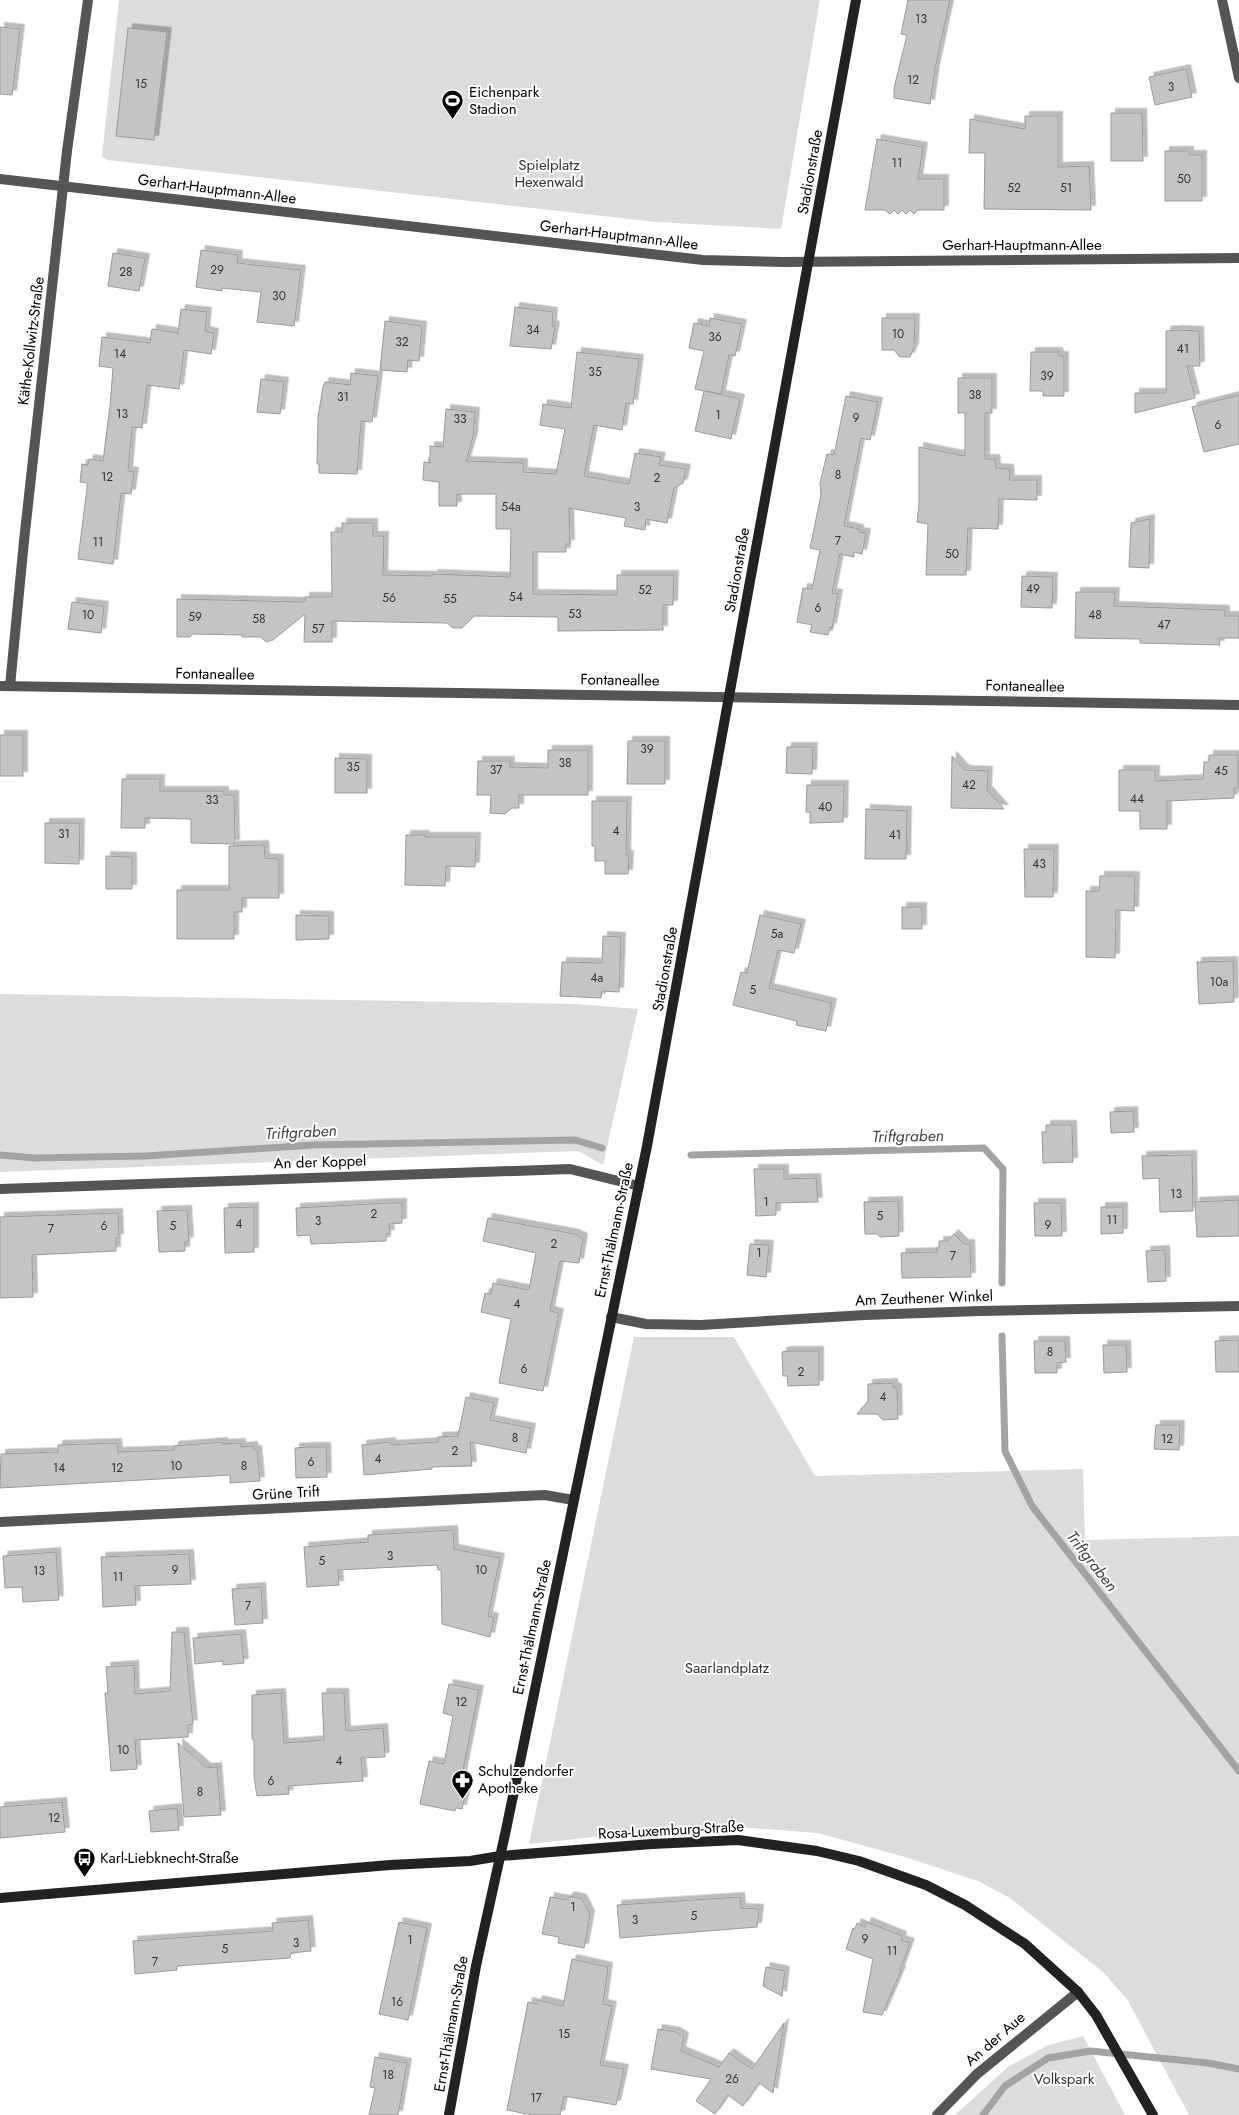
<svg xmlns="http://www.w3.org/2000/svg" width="1239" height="2115" viewBox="0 0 1239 2115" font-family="Jost,sans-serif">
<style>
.green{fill:#dcdcdc}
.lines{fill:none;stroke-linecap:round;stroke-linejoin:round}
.stream{stroke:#a3a3a3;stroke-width:7}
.building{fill:#c4c4c4;stroke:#999;filter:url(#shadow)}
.lane{stroke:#555;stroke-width:10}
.street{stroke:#555;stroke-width:10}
.secondary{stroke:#222;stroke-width:10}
.labels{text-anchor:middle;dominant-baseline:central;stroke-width:4;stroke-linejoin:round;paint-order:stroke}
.number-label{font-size:12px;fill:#313131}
.poi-label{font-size:15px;fill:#000;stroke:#fff;text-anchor:start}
.park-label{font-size:15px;fill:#333;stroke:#fff}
.street-label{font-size:15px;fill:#000;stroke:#fff}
.water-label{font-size:16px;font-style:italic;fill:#444;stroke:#fff}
</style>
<defs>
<filter id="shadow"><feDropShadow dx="4.5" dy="-4.5" stdDeviation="0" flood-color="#0004"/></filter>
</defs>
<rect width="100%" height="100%" fill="#fff"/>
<!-- green -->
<g class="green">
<polygon points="119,0 820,0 781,229 656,222 107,160 102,156"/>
<polygon points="0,994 575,1004 638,1009 603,1165 578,1151 0,1172"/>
<polygon points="634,1337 734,1337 815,1476 1083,1469 1085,1540 1239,1536 1239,2115 1189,2115 1127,1999 1103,1972 1010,1898 978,1881 905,1857 818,1833 739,1827 659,1830 529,1844"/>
<polygon points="1083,2036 1125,2115 955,2115 1008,2067 1046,2046"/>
</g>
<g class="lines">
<!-- stream -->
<g class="stream">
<polyline points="0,1155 35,1158 145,1156 314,1145 575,1140 602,1148"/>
<polyline points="691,1155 984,1148 1003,1169 1002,1283"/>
<polyline points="1002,1336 1005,1451 1032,1506 1239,1771"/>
<polyline points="983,2115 1005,2086 1048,2058 1091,2051 1208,2063 1239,2069"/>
</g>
</g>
<!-- building -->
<g class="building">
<polygon points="908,0 950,0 935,69 930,104 894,98 894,88 907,35 901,34"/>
<polygon points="0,27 20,29 12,95 0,94"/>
<polygon points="128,28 167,32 154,140 116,136"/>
<polygon points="1186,69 1192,97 1155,105 1149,77"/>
<polygon points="1111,113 1142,113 1143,161 1111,161"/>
<polygon points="1025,116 1058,116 1058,167 1089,166 1091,210 984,209 985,153 969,153 970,119 1025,129"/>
<polygon points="877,139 923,147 918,179 944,179 944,210 918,210 914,214 910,210 906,214 902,210 898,214 894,210 890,214 885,210 865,210"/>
<polygon points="1165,151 1189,151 1189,155 1202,155 1202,201 1165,201"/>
<polygon points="201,250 238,255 237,263 301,270 294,326 257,322 261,292 222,288 222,291 196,287"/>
<polygon points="113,253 145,258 139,291 108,286"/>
<polygon points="515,307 553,312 552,326 555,326 551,349 510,346"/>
<polygon points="181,309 207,312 205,331 214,333 211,354 184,350 179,389 147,385 142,428 132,427 128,471 134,472 131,494 121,493 113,564 78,559 87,488 87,483 80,482 82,464 88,465 89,459 103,461 110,406 113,368 99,366 102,337 150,343 152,329 178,333"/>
<polygon points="710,318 742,324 735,356 729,355 721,394 705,391 740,399 731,439 695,431 704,391 695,389 704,351 689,348 694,323 709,326"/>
<polygon points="882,318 915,318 914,347 910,357 900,357 894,350 882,350"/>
<polygon points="385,321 422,326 419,361 408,360 407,372 380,370"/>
<polygon points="1177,330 1199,331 1200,366 1187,366 1195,398 1135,413 1135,393 1166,393 1166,331"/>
<polygon points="577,352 639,359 633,404 626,403 622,430 594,425 584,476 629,484 635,453 661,457 659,465 686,469 683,483 674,488 667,523 646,519 645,530 624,526 626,518 569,508 570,544 566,544 566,552 533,552 533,594 617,595 617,575 674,575 673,605 663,605 663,630 558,631 558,617 474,616 462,628 453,628 447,623 332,621 332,642 304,642 305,614 273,640 266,642 261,637 242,637 242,635 193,634 190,637 177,637 177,599 305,602 305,597 332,597 331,532 342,532 342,523 373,523 373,536 384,536 383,575 433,576 433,574 510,577 511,529 496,529 496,494 457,494 457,506 439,506 439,482 423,480 424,462 430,463 430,446 443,447 446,409 475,412 473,437 466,461 523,463 523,472 556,474 565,429 540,425 543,404 571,408"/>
<polygon points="1031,352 1058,352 1059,356 1064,356 1064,396 1043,396 1043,391 1030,391"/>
<polygon points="351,373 378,376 372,422 361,421 357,474 319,473 319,464 317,464 318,417 323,387 325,382 350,385"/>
<polygon points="958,378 992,378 992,413 985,413 985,459 995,459 996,468 1009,469 1010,480 1037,480 1037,500 999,499 998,529 968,528 966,575 926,575 928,524 917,522 919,505 919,447 965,456 965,413 958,413"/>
<polygon points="261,379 284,382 280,414 257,412"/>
<polygon points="1239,395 1239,444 1204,452 1192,407"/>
<polygon points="846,396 878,402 870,440 861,438 844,526 859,529 859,532 866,533 862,554 854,552 854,557 840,554 832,593 838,594 832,628 830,627 828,635 810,632 812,625 797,622 803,588 812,589 820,550 810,548 821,495 820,483 827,454 834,455"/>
<polygon points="1150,519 1149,568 1129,567 1131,523"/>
<polygon points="1022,576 1053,577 1052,608 1021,607"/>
<polygon points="1076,592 1115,592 1114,606 1225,610 1225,616 1239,616 1239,638 1219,638 1220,645 1140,643 1140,639 1075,638"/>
<polygon points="72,602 104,606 101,633 68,629"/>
<rect x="0" y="735" width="23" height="41"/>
<polygon points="628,741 665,741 665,784 627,784"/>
<polygon points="787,747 813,747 812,774 786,773"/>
<polygon points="548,750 588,750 588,795 519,795 519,808 512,808 505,814 490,813 491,795 477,795 478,761 510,761 510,767 548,768"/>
<polygon points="1209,755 1238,755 1238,788 1234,788 1234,798 1167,801 1167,829 1140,829 1140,811 1119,811 1119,770 1155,770 1155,781 1203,779 1204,762 1209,762"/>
<polygon points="952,756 965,770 988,771 987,790 1004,809 951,808"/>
<polygon points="335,758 367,759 367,793 335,793"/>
<polygon points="122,779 160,779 160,791 224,791 224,795 234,795 235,844 191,843 191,819 145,818 145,828 121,828"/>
<polygon points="807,785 844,785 843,822 810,823 810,812 806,812"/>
<polygon points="592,801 627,801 626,855 629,855 628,874 605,874 605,861 595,861 595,846 592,846"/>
<polygon points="866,809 907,811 906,859 865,859"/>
<polygon points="45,823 80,823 79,864 45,863"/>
<polygon points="406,835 425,835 425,837 476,837 475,867 446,866 445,886 405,885"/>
<polygon points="264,845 265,858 279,859 279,898 242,898 242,912 234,912 234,939 177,939 177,890 229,890 229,846"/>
<polygon points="1024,849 1054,849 1053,897 1025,897"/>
<polygon points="106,856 132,857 132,889 106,889"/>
<polygon points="1100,876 1135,876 1134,911 1116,910 1115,958 1086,957 1086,891 1099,891"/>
<rect x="902" y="907" width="20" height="22"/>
<polygon points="296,915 329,916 329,939 296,940"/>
<polygon points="760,915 801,924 794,953 778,950 769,988 832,1003 826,1031 796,1025 797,1021 733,1005 741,972 747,973"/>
<polygon points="603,936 621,937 619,992 602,991 601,998 560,996 562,962 602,963"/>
<polygon points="1233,961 1234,1002 1199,1004 1197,962"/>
<polygon points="1133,1111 1134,1132 1111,1133 1110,1112"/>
<polygon points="1046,1125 1072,1125 1073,1162 1043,1163 1042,1132 1046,1132"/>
<polygon points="1192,1155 1193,1211 1160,1212 1159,1178 1143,1179 1142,1156"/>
<polygon points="754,1169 784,1169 784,1179 816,1178 818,1202 776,1203 776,1215 756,1216"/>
<polygon points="1239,1200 1239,1236 1197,1237 1195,1202"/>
<polygon points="898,1201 899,1236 880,1237 877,1234 865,1234 864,1202"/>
<polygon points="389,1203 402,1203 402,1223 389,1224 390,1234 386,1234 386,1241 311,1244 310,1235 297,1236 296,1208"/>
<polygon points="1034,1203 1061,1203 1062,1236 1035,1236"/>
<polygon points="254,1207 254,1252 225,1253 224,1208"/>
<polygon points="1101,1207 1123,1207 1123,1233 1101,1234"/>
<polygon points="187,1210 189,1241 185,1242 185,1251 159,1252 157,1211"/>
<polygon points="118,1213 119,1238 116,1238 116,1251 32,1255 33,1297 0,1298 0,1217"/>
<polygon points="488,1218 575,1234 583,1238 579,1263 560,1261 550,1311 559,1313 543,1391 499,1383 511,1319 481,1312 485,1293 491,1294 493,1283 529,1290 536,1253 483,1241"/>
<polygon points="954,1234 964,1244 970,1244 971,1277 902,1278 901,1253 937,1252 936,1248 939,1248 939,1241 948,1241"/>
<polygon points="750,1244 769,1245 766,1277 747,1275"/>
<polygon points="1165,1250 1166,1281 1148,1282 1146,1251"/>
<polygon points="1239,1340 1239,1372 1216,1372 1215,1341"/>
<polygon points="1034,1341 1065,1341 1066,1362 1057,1363 1057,1373 1035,1373"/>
<polygon points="1103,1345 1126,1345 1127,1372 1104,1373"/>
<polygon points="787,1351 819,1351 819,1385 788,1386 787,1376 783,1376 782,1352"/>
<polygon points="893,1383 893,1387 897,1388 898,1419 883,1420 877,1414 857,1414 868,1401 868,1384"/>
<polygon points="466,1397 494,1403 490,1420 531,1428 526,1453 470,1442 472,1466 432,1467 432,1469 364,1475 362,1445 391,1442 391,1445 438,1442 438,1437 458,1436"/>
<polygon points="1156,1425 1180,1425 1179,1450 1154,1449"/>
<polygon points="223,1442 223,1444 241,1443 241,1447 253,1446 254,1450 257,1450 260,1481 230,1483 230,1475 0,1488 1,1454 58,1452 58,1445 117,1443 118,1452 174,1450 174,1446"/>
<polygon points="308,1447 326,1447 327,1477 296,1478 295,1448"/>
<polygon points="453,1530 454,1549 500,1558 488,1616 494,1618 490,1637 442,1624 441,1570 438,1570 437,1565 338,1570 339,1585 307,1587 304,1547 368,1542 368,1535"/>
<polygon points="56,1552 59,1600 23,1602 22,1587 5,1588 3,1556"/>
<polygon points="189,1554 191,1584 135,1586 136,1605 103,1607 101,1557"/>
<polygon points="261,1587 263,1623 235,1625 232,1589"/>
<polygon points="172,1632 184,1632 193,1724 188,1725 188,1737 135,1740 137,1769 111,1771 105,1693 108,1693 106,1667 134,1665 135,1694 170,1691"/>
<polygon points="241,1634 244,1663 223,1665 223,1661 195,1664 193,1638"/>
<polygon points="449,1684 479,1690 459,1790 466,1791 462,1809 456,1808 455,1811 420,1804 429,1761 444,1764 453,1716 443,1713"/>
<polygon points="281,1693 284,1743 324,1740 322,1693 344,1693 346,1731 383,1728 385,1757 361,1758 363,1781 288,1786 289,1794 257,1796 254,1777 254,1739 252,1739 252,1695"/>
<polygon points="178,1743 207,1768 217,1767 221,1815 184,1817"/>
<polygon points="62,1802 65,1832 0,1838 0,1807"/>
<polygon points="177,1808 179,1830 151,1832 149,1811"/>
<polygon points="570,1896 582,1899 590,1915 584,1948 558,1943 559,1937 542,1934 550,1897 566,1900"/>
<polygon points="740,1897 741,1908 759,1909 757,1927 620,1938 617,1905"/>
<polygon points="308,1920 311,1951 291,1953 290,1958 177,1966 177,1970 135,1974 133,1941 273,1931 272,1923"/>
<polygon points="399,1922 427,1928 408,2020 379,2014"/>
<polygon points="867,1922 902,1936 901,1940 910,1943 900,1970 901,1971 882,2015 863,2012 873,1959 846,1949 853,1928 855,1929 857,1923 865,1927"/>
<polygon points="572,1959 608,1967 603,2004 612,2006 600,2065 624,2069 616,2105 564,2096 560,2115 532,2115 507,2110 528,2002 537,2004 538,2000 563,2006"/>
<polygon points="766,1967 785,1971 782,1996 763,1986"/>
<polygon points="784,2023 773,2093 759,2083 743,2106 728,2095 715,2114 696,2101 711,2079 651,2069 658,2029 676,2032 684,2037 681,2051 719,2067 729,2053 752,2069"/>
<polygon points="375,2057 407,2063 398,2115 369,2115 375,2088 370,2087"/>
</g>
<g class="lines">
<!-- lane -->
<polyline class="lane" points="67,151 88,0"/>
<!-- street -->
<g class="street">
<polyline points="1222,0 1239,78"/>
<polyline points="0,179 703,260 783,262 1239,258"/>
<polyline points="0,686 1239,705"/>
<polyline points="10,686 24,541 67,151"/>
<polyline points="0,1189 570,1169 639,1186"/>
<polyline points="611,1317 646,1324 701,1325 865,1315 980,1311 1239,1306"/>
<polyline points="0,1522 545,1495 573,1500"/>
<polyline points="937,2115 977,2074 1078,1992"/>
</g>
<!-- secondary -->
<g class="secondary">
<polyline points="0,1898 390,1865 470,1861 500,1856 652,1844 738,1840 817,1851 859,1861 926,1885 965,1905 1025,1944 1078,1992 1096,2015 1153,2115"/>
<polyline points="449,2115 476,1966 507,1825 647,1146 856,0"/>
</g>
</g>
<!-- icons -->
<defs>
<symbol id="stadium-pin" viewBox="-11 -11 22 30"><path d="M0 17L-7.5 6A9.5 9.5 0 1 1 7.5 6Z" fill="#000" stroke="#fff"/><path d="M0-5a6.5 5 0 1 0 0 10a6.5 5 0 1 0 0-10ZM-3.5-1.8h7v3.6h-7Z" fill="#fff"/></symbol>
<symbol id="pharmacy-pin" viewBox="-11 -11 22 30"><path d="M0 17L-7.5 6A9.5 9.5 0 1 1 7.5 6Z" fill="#000" stroke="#fff"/><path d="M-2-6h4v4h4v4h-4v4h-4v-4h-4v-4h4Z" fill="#fff"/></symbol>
<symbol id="bus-pin" viewBox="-11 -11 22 30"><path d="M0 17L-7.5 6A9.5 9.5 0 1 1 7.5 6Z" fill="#000" stroke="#fff"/><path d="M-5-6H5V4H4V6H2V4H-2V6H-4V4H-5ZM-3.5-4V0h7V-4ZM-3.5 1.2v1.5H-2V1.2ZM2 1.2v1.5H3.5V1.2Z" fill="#fff"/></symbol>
</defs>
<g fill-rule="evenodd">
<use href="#stadium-pin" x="440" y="88" width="25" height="34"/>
<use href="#pharmacy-pin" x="450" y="1768" width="25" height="34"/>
<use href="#bus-pin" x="72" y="1846" width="25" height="34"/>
</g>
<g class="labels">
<!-- number labels -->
<g class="number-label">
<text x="921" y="19">13</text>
<text x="913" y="80">12</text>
<text x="141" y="84">15</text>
<text x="1171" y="87">3</text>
<text x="897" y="163">11</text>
<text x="1184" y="179">50</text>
<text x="1014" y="188">52</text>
<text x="1066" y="188">51</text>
<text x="217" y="270">29</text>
<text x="126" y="272">28</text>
<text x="279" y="296">30</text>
<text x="533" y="330">34</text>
<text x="898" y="334">10</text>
<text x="715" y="337">36</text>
<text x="402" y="342">32</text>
<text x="1183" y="349">41</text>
<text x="120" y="354">14</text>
<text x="595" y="372">35</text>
<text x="1047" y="376">39</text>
<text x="975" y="395">38</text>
<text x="343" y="397">31</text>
<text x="122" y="414">13</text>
<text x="718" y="415">1</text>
<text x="856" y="418">9</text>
<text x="460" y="419">33</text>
<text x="1218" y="425">6</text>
<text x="838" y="475">8</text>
<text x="107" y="477">12</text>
<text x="657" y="478">2</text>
<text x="511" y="507">54a</text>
<text x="637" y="507">3</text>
<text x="838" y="541">7</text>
<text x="98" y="542">11</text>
<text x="952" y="554">50</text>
<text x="1033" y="589">49</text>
<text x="645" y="590">52</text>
<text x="516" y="597">54</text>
<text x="389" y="598">56</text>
<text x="450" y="599">55</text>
<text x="818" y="608">6</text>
<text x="575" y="614">53</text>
<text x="88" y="615">10</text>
<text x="1095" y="615">48</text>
<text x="195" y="617">59</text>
<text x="259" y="619">58</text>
<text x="1164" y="625">47</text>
<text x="318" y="629">57</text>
<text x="647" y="749">39</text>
<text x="565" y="763">38</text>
<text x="353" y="767">35</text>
<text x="496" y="770">37</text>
<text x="1221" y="771">45</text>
<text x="969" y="785">42</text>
<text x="1137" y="799">44</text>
<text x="212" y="800">33</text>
<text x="825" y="807">40</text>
<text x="616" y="831">4</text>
<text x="64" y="834">31</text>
<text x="895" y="835">41</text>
<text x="1039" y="864">43</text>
<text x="777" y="934">5a</text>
<text x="597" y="978">4a</text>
<text x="1219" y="982">10a</text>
<text x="753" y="990">5</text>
<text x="1176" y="1194">13</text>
<text x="766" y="1202">1</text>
<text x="374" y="1214">2</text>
<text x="880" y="1216">5</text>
<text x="1112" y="1220">11</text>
<text x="318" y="1221">3</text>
<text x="239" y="1224">4</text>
<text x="1048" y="1225">9</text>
<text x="104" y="1226">6</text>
<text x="173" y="1226">5</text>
<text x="51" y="1229">7</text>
<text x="554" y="1244">2</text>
<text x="759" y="1253">1</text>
<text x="953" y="1256">7</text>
<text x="517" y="1304">4</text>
<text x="1050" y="1352">8</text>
<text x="524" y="1369">6</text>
<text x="801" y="1372">2</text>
<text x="883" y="1397">4</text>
<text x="515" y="1438">8</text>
<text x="1167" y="1439">12</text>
<text x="455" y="1451">2</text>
<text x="378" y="1459">4</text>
<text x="311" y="1462">6</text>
<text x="176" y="1466">10</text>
<text x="244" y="1466">8</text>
<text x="59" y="1468">14</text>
<text x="117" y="1468">12</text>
<text x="390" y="1556">3</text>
<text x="322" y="1561">5</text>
<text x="175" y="1570">9</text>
<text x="481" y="1570">10</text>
<text x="39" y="1571">13</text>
<text x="118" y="1577">11</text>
<text x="248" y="1606">7</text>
<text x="461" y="1702">12</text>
<text x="123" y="1750">10</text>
<text x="339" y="1761">4</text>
<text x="271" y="1781">6</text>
<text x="200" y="1792">8</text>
<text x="54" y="1818">12</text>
<text x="573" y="1907">1</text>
<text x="694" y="1916">5</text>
<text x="635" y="1920">3</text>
<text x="865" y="1939">9</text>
<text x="410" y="1940">1</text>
<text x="296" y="1943">3</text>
<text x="225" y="1949">5</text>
<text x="892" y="1951">11</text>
<text x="155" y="1962">7</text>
<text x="397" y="2002">16</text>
<text x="564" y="2034">15</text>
<text x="388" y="2075">18</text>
<text x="732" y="2079">26</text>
<text x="536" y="2098">17</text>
</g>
<!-- poi labels -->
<g class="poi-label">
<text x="469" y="92">Eichenpark<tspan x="469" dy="17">Stadion</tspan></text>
<text x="478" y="1771">Schulzendorfer<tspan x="478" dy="17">Apotheke</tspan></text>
<text x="100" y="1858">Karl-Liebknecht-Straße</text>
</g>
<!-- park labels -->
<g class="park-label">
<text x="549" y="165">Spielplatz<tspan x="549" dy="17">Hexenwald</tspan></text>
<text x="727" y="1668">Saarlandplatz</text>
<text x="1064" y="2079">Volkspark</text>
</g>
<!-- street labels -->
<g class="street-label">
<text transform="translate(810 172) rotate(-80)">Stadionstraße</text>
<text transform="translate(217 189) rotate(7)">Gerhart-Hauptmann-Allee</text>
<text transform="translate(619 235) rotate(7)">Gerhart-Hauptmann-Allee</text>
<text x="1022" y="245">Gerhart-Hauptmann-Allee</text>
<text transform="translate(31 341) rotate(-83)">Käthe-Kollwitz-Straße</text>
<text transform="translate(737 570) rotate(-80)">Stadionstraße</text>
<text transform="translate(215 674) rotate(1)">Fontaneallee</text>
<text transform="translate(620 680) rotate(1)">Fontaneallee</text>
<text transform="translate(1025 686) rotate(1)">Fontaneallee</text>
<text transform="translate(665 969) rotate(-80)">Stadionstraße</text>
<text transform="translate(320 1162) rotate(-2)">An der Koppel</text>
<text transform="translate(614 1230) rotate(-78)">Ernst-Thälmann-Straße</text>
<text transform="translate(924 1298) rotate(-2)">Am Zeuthener Winkel</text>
<text transform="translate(286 1493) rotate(-3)">Grüne Trift</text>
<text transform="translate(532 1627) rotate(-78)">Ernst-Thälmann-Straße</text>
<text transform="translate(671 1830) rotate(-3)">Rosa-Luxemburg-Straße</text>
<text transform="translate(451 2024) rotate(-80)">Ernst-Thälmann-Straße</text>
<text transform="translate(995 2039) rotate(-41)">An der Aue</text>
</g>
<!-- water labels -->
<g class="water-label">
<text transform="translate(301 1132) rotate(-3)">Triftgraben</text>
<text transform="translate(908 1136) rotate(-1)">Triftgraben</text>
<text transform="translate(1092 1561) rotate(52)">Triftgraben</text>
</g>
</g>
</svg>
